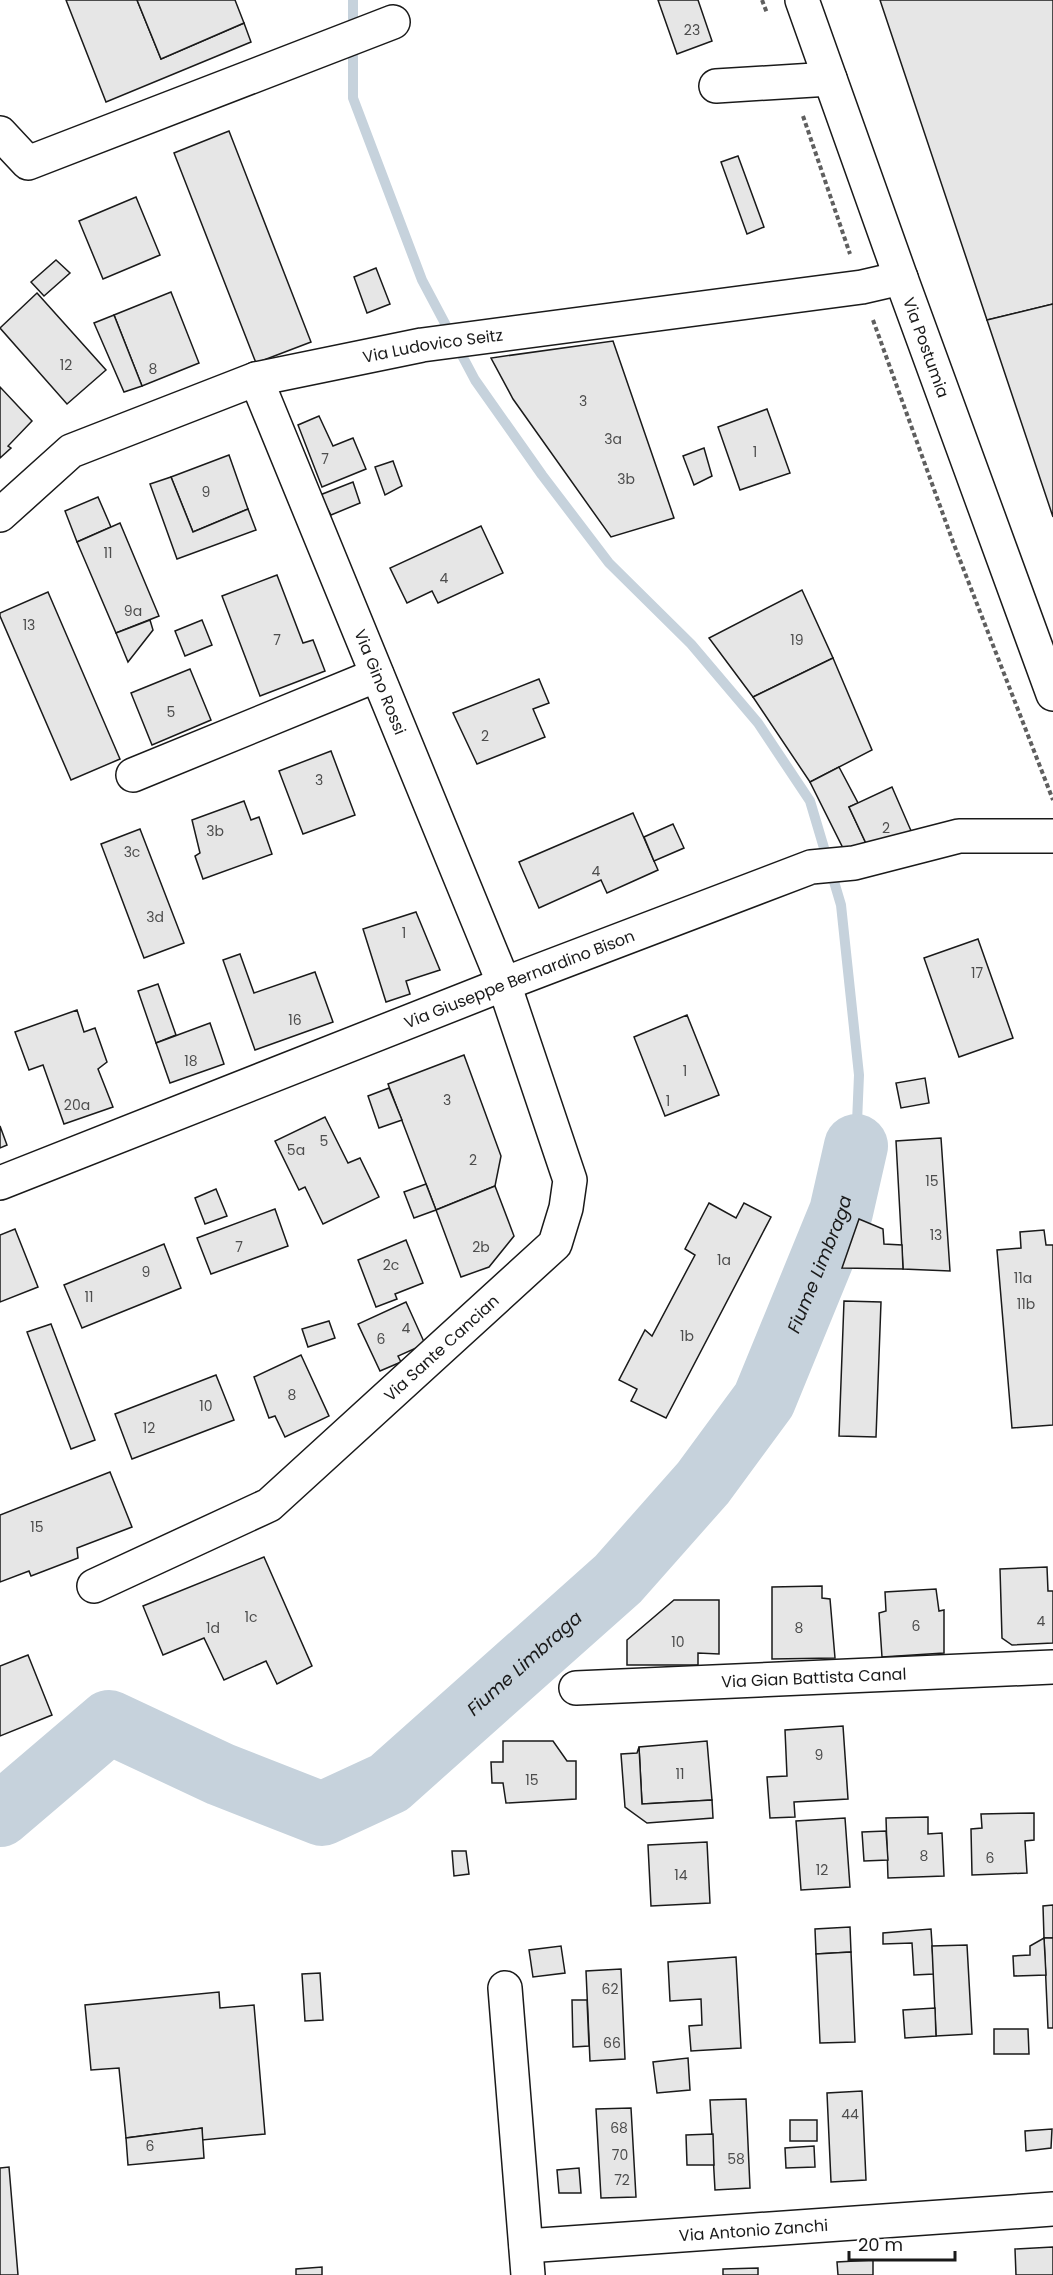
<svg xmlns="http://www.w3.org/2000/svg" width="1053" height="2275" viewBox="0 0 1053 2275" font-family="Poppins,sans-serif">
<style>
.lines{fill:none;stroke-linecap:round;stroke-linejoin:round}
.stream{stroke:#c6d2dc;stroke-width:10}
.river{stroke:#c6d2dc;stroke-width:64}
.building{fill:#e6e6e6;stroke:#1a1a1a;stroke-width:1.5}
.minor-casing{stroke:#1a1a1a;stroke-width:36}
.path{stroke:#5f5f5f;stroke-width:4;stroke-dasharray:4.5 3;stroke-linecap:butt}
.minor{stroke:#fff;stroke-width:33}
.labels{text-anchor:middle;dominant-baseline:central;stroke-width:4.5;stroke-linejoin:round;paint-order:stroke}
.number-label{font-size:14px;fill:#4d4d4d}
.street-label{font-size:16px;fill:#1a1a1a;stroke:#fff}
.water-label{font-size:18px;font-style:italic;fill:#1a1a1a;stroke:#fff}
</style>
<rect width="100%" height="100%" fill="#fff"/>
<g class="lines">
<!-- stream -->
<polyline class="stream" points="353,0 353,98 422,280 475,380 542,475 609,563 691,644 758,723 810,801 841,905 859,1075 856,1146"/>
<!-- river -->
<path class="river" id="s1" d="M 0,1815 L 109,1722 L 220,1774 L 322,1814 L 389,1783 L 618,1579 L 703,1483 L 764,1400 L 841,1212 L 856,1146"/>
</g>
<!-- building -->
<g class="building">
<polygon points="66,0 137,0 161,59 244,23 251,42 106,102"/>
<polygon points="137,0 235,0 244,23 161,59"/>
<polygon points="658,0 698,0 712,41 677,54"/>
<polygon points="880,0 1053,0 1053,304 987,320"/>
<polygon points="229,131 311,342 256,363 174,153"/>
<polygon points="738,156 764,227 747,234 721,162"/>
<polygon points="136,197 160,255 103,279 79,221"/>
<polygon points="56,260 70,273 44,296 31,282"/>
<polygon points="376,268 390,304 367,313 354,277"/>
<polygon points="171,292 199,363 142,386 114,315"/>
<polygon points="37,293 106,370 67,404 0,328"/>
<polygon points="1053,304 1053,517 987,320"/>
<polygon points="114,315 142,386 124,392 94,323"/>
<polygon points="613,341 674,518 611,537 513,399 491,358"/>
<polygon points="0,387 32,421 8,446 11,448 0,458"/>
<polygon points="767,409 790,473 740,490 718,427"/>
<polygon points="319,416 333,446 353,438 366,469 322,487 298,425"/>
<polygon points="704,448 712,476 694,485 683,456"/>
<polygon points="229,455 248,509 193,532 171,477"/>
<polygon points="393,461 402,486 385,495 375,467"/>
<polygon points="171,477 193,532 248,509 256,530 177,559 150,484"/>
<polygon points="353,482 360,503 331,515 320,495"/>
<polygon points="98,497 111,527 77,542 65,511"/>
<polygon points="120,523 159,616 116,633 77,542"/>
<polygon points="481,526 503,573 438,603 432,591 407,603 390,568"/>
<polygon points="277,575 303,643 313,640 325,671 260,696 222,596"/>
<polygon points="802,590 833,658 753,697 709,638"/>
<polygon points="48,592 120,759 71,780 0,616 0,613"/>
<polygon points="150,620 153,630 128,662 116,633"/>
<polygon points="202,620 212,645 185,656 175,631"/>
<polygon points="833,658 872,750 810,782 753,697"/>
<polygon points="190,669 211,720 152,745 131,693"/>
<polygon points="539,679 549,703 533,709 545,737 477,764 453,713"/>
<polygon points="331,751 355,815 303,834 279,771"/>
<polygon points="839,767 858,803 849,807 870,852 848,858 810,782"/>
<polygon points="892,787 912,833 870,852 849,807"/>
<polygon points="244,801 251,820 259,817 272,854 203,879 195,856 200,853 192,820"/>
<polygon points="633,813 658,870 607,893 601,880 539,908 519,862"/>
<polygon points="673,824 684,848 654,861 644,837"/>
<polygon points="140,829 184,943 144,958 101,844"/>
<polygon points="416,912 440,970 406,981 410,994 386,1002 363,929"/>
<polygon points="978,939 1013,1038 959,1057 924,958"/>
<polygon points="240,954 254,993 315,972 333,1022 255,1050 223,960"/>
<polygon points="158,984 176,1035 156,1043 138,991"/>
<polygon points="77,1010 84,1032 95,1028 107,1062 98,1069 113,1107 64,1124 43,1065 29,1070 15,1032"/>
<polygon points="687,1015 719,1095 665,1116 634,1037"/>
<polygon points="210,1023 224,1064 170,1083 156,1043"/>
<polygon points="464,1055 501,1156 495,1186 436,1210 388,1084"/>
<polygon points="925,1078 929,1103 901,1108 896,1083"/>
<polygon points="389,1088 402,1120 379,1128 368,1096"/>
<polygon points="325,1117 348,1163 360,1158 379,1197 323,1224 305,1187 299,1190 275,1141"/>
<polygon points="0,1126 7,1145 0,1148"/>
<polygon points="941,1138 950,1271 903,1269 896,1141"/>
<polygon points="426,1184 436,1210 414,1218 404,1192"/>
<polygon points="495,1186 514,1236 489,1267 461,1277 436,1210"/>
<polygon points="216,1189 227,1216 205,1224 195,1198"/>
<polygon points="709,1203 736,1218 744,1203 771,1217 666,1418 631,1401 637,1389 619,1380 645,1330 652,1336 695,1255 685,1249"/>
<polygon points="275,1209 288,1246 211,1274 197,1238"/>
<polygon points="859,1219 883,1229 884,1244 902,1245 903,1269 842,1268"/>
<polygon points="15,1229 38,1287 0,1302 0,1235"/>
<polygon points="1044,1230 1046,1245 1053,1245 1053,1425 1012,1428 997,1250 1021,1248 1020,1232"/>
<polygon points="406,1240 423,1283 395,1294 397,1299 376,1307 358,1260"/>
<polygon points="164,1244 181,1288 82,1328 64,1285"/>
<polygon points="844,1301 881,1302 876,1437 839,1436"/>
<polygon points="406,1302 425,1344 398,1356 401,1362 380,1371 358,1324"/>
<polygon points="329,1321 335,1338 308,1347 302,1329"/>
<polygon points="51,1324 95,1440 71,1449 27,1332"/>
<polygon points="301,1355 329,1416 285,1437 275,1416 269,1418 254,1377"/>
<polygon points="216,1375 234,1420 132,1459 115,1414"/>
<polygon points="110,1472 132,1527 77,1548 78,1558 31,1576 29,1571 0,1582 0,1515"/>
<polygon points="264,1557 312,1666 277,1684 266,1661 224,1680 204,1638 163,1655 143,1606"/>
<polygon points="1047,1567 1048,1591 1053,1591 1053,1643 1012,1645 1002,1638 1000,1569"/>
<polygon points="822,1586 822,1598 830,1599 835,1658 772,1659 772,1587"/>
<polygon points="936,1589 939,1611 944,1610 944,1653 882,1657 879,1613 886,1611 885,1592"/>
<polygon points="674,1600 719,1600 719,1654 698,1653 698,1665 627,1665 627,1640"/>
<polygon points="28,1655 52,1715 0,1736 0,1666"/>
<polygon points="843,1726 848,1799 794,1802 795,1817 770,1818 767,1777 787,1776 785,1730"/>
<polygon points="503,1741 553,1741 567,1761 576,1761 576,1799 506,1803 503,1783 492,1783 491,1762 503,1762"/>
<polygon points="707,1741 712,1800 642,1804 639,1747"/>
<polygon points="639,1747 642,1804 712,1800 713,1818 647,1823 625,1807 621,1754 637,1753"/>
<polygon points="1034,1813 1034,1840 1025,1841 1027,1873 972,1875 971,1829 982,1828 981,1814"/>
<polygon points="928,1817 928,1834 942,1833 944,1876 888,1878 886,1818"/>
<polygon points="845,1818 850,1887 801,1890 796,1821"/>
<polygon points="886,1831 888,1860 864,1861 862,1832"/>
<polygon points="707,1842 710,1903 651,1906 648,1845"/>
<polygon points="452,1851 466,1851 469,1874 454,1876"/>
<polygon points="1053,1905 1053,1938 1044,1938 1043,1906"/>
<polygon points="850,1927 851,1952 816,1954 815,1929"/>
<polygon points="931,1929 934,1974 914,1975 912,1943 883,1944 883,1933"/>
<polygon points="1044,1938 1053,1938 1053,2028 1048,2028"/>
<polygon points="1044,1938 1046,1975 1014,1976 1013,1956 1030,1955 1030,1946"/>
<polygon points="967,1945 972,2034 936,2036 932,1946"/>
<polygon points="561,1946 565,1973 533,1977 529,1950"/>
<polygon points="851,1952 855,2042 820,2043 816,1954"/>
<polygon points="736,1957 741,2048 691,2051 689,2026 702,2025 701,1999 670,2001 668,1962"/>
<polygon points="621,1969 625,2059 590,2061 586,1971"/>
<polygon points="320,1973 323,2020 305,2021 302,1974"/>
<polygon points="219,1992 220,2008 254,2005 265,2134 202,2140 202,2128 126,2138 119,2068 91,2070 85,2005"/>
<polygon points="572,2000 587,2000 589,2046 573,2047"/>
<polygon points="935,2008 936,2036 905,2038 903,2010"/>
<polygon points="994,2029 1028,2029 1029,2054 994,2054"/>
<polygon points="688,2058 690,2090 657,2093 653,2062"/>
<polygon points="862,2091 866,2180 831,2182 827,2093"/>
<polygon points="746,2099 750,2188 715,2190 710,2100"/>
<polygon points="631,2108 636,2197 601,2198 596,2109"/>
<rect x="790" y="2120" width="27" height="21"/>
<polygon points="202,2128 204,2158 128,2165 126,2138"/>
<polygon points="1052,2129 1051,2148 1026,2151 1025,2131"/>
<polygon points="713,2134 714,2165 687,2165 686,2135"/>
<polygon points="814,2146 815,2167 786,2168 785,2148"/>
<polygon points="9,2167 18,2275 0,2275 0,2168"/>
<polygon points="579,2168 581,2193 559,2193 557,2170"/>
<polygon points="1053,2247 1053,2275 1016,2275 1015,2249"/>
<polygon points="873,2260 873,2275 838,2275 837,2262"/>
<polygon points="322,2267 322,2275 296,2275 296,2269"/>
<polygon points="758,2268 758,2275 723,2275 723,2269"/>
</g>
<g class="lines">
<defs>
<g id="minor">
<path id="s2" d="M 802,0 L 901,278 L 1053,694"/>
<polyline points="716,86 830,79"/>
<polyline points="0,133 28,163 393,22"/>
<path id="s3" d="M 0,515 L 71,451 L 256,379 L 422,345 L 862,287 L 901,278"/>
<polyline points="133,775 377,675"/>
<path id="s4" d="M 0,1183 L 504,984 L 811,867 L 854,863 L 959,836 L 1053,836"/>
<path id="s5" d="M 94,1586 L 269,1505 L 555,1244 L 566,1208 L 570,1180 L 504,984 L 256,379"/>
<path id="s6" d="M 576,1688 L 1053,1667"/>
<polyline points="505,1988 528,2275"/>
<path id="s7" d="M 526,2246 L 1053,2209"/>
</g>
</defs>
<!-- minor casing -->
<use href="#minor" class="minor-casing"/>
<!-- path -->
<g class="path">
<polyline points="762,0 767,13"/>
<polyline points="803,116 850,254"/>
<polyline points="873,320 953,542 1053,800"/>
</g>
<!-- minor -->
<use href="#minor" class="minor"/>
</g>
<g class="labels">
<!-- number labels -->
<g class="number-label">
<text x="692" y="30">23</text>
<text x="66" y="365">12</text>
<text x="153" y="369">8</text>
<text x="583" y="401">3</text>
<text x="613" y="439">3a</text>
<text x="755" y="452">1</text>
<text x="325" y="459">7</text>
<text x="626" y="479">3b</text>
<text x="206" y="492">9</text>
<text x="108" y="553">11</text>
<text x="444" y="578">4</text>
<text x="133" y="611">9a</text>
<text x="29" y="625">13</text>
<text x="277" y="640">7</text>
<text x="797" y="640">19</text>
<text x="171" y="712">5</text>
<text x="485" y="736">2</text>
<text x="319" y="780">3</text>
<text x="886" y="828">2</text>
<text x="215" y="831">3b</text>
<text x="132" y="852">3c</text>
<text x="596" y="871">4</text>
<text x="155" y="917">3d</text>
<text x="404" y="933">1</text>
<text x="977" y="973">17</text>
<text x="295" y="1020">16</text>
<text x="191" y="1061">18</text>
<text x="685" y="1071">1</text>
<text x="447" y="1100">3</text>
<text x="668" y="1101">1</text>
<text x="77" y="1105">20a</text>
<text x="324" y="1141">5</text>
<text x="296" y="1150">5a</text>
<text x="473" y="1160">2</text>
<text x="932" y="1181">15</text>
<text x="936" y="1235">13</text>
<text x="239" y="1247">7</text>
<text x="481" y="1247">2b</text>
<text x="724" y="1260">1a</text>
<text x="391" y="1265">2c</text>
<text x="146" y="1272">9</text>
<text x="1023" y="1278">11a</text>
<text x="89" y="1297">11</text>
<text x="1026" y="1304">11b</text>
<text x="406" y="1328">4</text>
<text x="687" y="1336">1b</text>
<text x="381" y="1339">6</text>
<text x="292" y="1395">8</text>
<text x="206" y="1406">10</text>
<text x="149" y="1428">12</text>
<text x="37" y="1527">15</text>
<text x="251" y="1617">1c</text>
<text x="1041" y="1621">4</text>
<text x="916" y="1626">6</text>
<text x="213" y="1628">1d</text>
<text x="799" y="1628">8</text>
<text x="678" y="1642">10</text>
<text x="819" y="1755">9</text>
<text x="680" y="1774">11</text>
<text x="532" y="1780">15</text>
<text x="924" y="1856">8</text>
<text x="990" y="1858">6</text>
<text x="822" y="1870">12</text>
<text x="681" y="1875">14</text>
<text x="610" y="1989">62</text>
<text x="612" y="2043">66</text>
<text x="850" y="2114">44</text>
<text x="619" y="2128">68</text>
<text x="150" y="2146">6</text>
<text x="620" y="2155">70</text>
<text x="736" y="2159">58</text>
<text x="622" y="2180">72</text>
</g>
<!-- street labels -->
<g class="street-label">
<text stroke="none"><textPath href="#s3" startOffset="474">Via Ludovico Seitz</textPath></text>
<text stroke="none"><textPath href="#s2" startOffset="369">Via Postumia</textPath></text>
<text transform="translate(380 682) rotate(68)">Via Gino Rossi</text>
<text stroke="none"><textPath href="#s4" startOffset="558">Via Giuseppe Bernardino Bison</textPath></text>
<text stroke="none"><textPath href="#s5" startOffset="426">Via Sante Cancian</textPath></text>
<text stroke="none"><textPath href="#s6" startOffset="238">Via Gian Battista Canal</textPath></text>
<text stroke="none"><textPath href="#s7" startOffset="228">Via Antonio Zanchi</textPath></text>
</g>
<!-- water labels -->
<g class="water-label">
<text stroke="none"><textPath href="#s1" startOffset="1134">Fiume Limbraga</textPath></text>
<text stroke="none"><textPath href="#s1" startOffset="630">Fiume Limbraga</textPath></text>
</g>
</g>
<!-- scale -->
<path d="M849 2251v9h106v-9" fill="none" stroke="#1a1a1a" stroke-width="3"/>
<text x="858" y="2251" font-size="18" fill="#1a1a1a" stroke="#ffffff" stroke-width="4.5" paint-order="stroke">20 m</text>
</svg>
